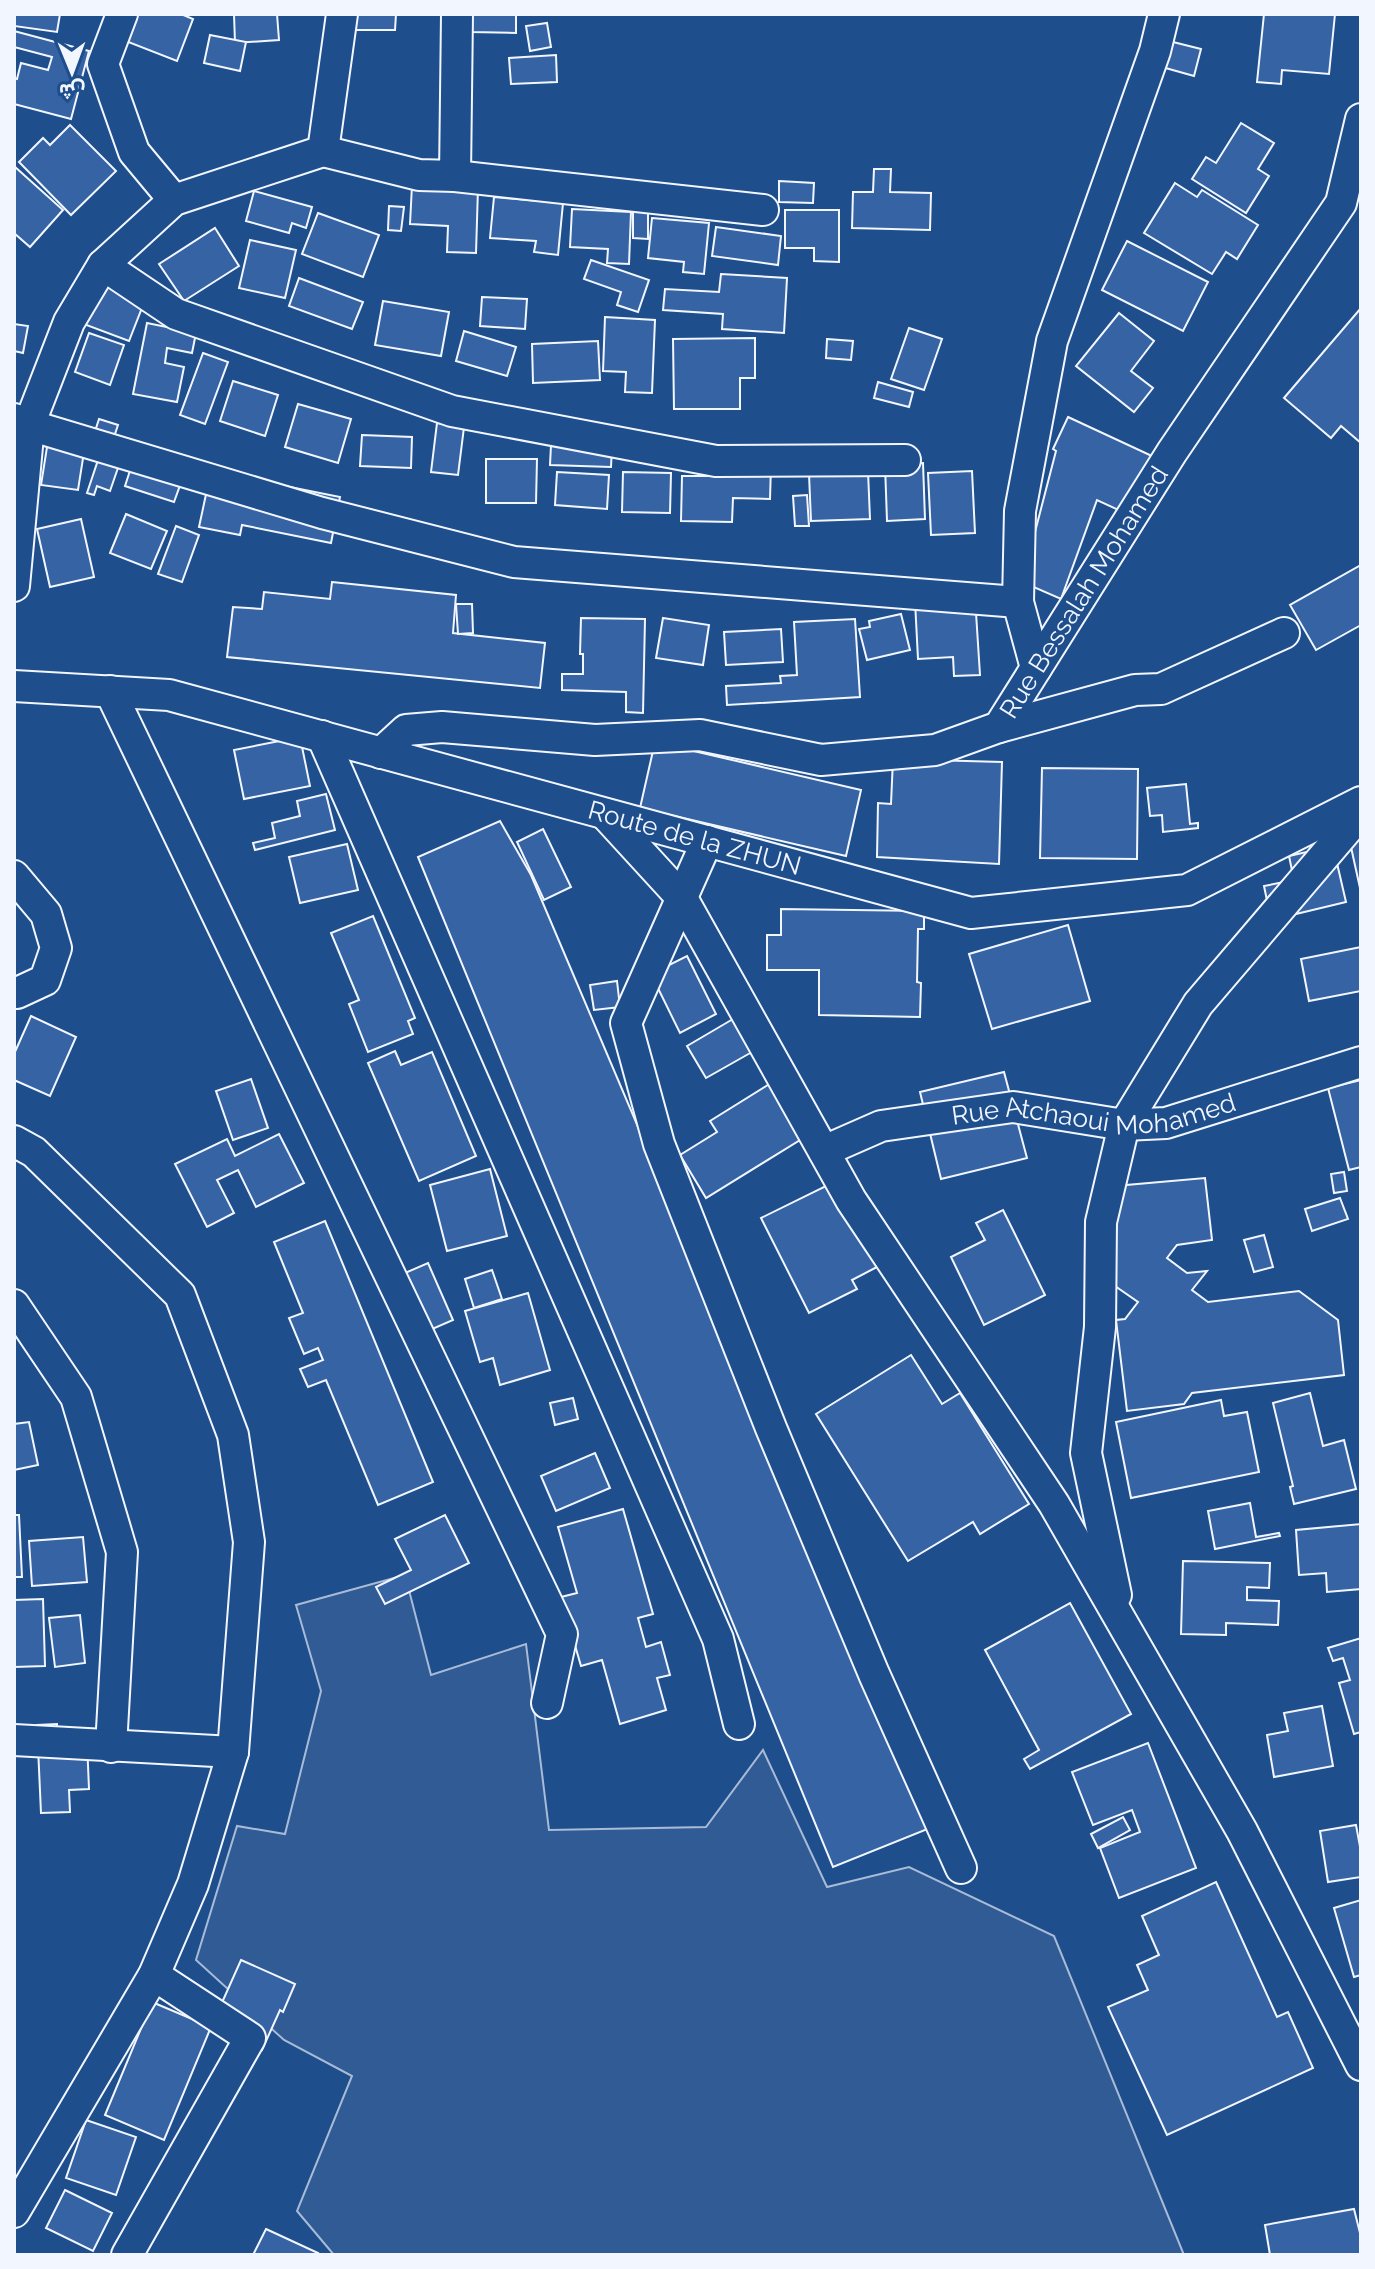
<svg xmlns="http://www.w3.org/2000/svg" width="1375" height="2269" viewBox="0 0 1375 2269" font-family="Raleway,Vazirmatn,sans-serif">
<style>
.built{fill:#305b95;stroke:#a8bbd7;stroke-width:2}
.building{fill:#3563a3;stroke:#f2f6ff;stroke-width:2}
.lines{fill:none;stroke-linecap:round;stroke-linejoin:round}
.minor-casing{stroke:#f2f6ff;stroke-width:34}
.minor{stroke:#1f4e8c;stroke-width:30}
.labels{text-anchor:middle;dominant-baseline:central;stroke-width:6;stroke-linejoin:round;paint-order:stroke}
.street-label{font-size:26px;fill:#f2f6ff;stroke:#1f4e8c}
</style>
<rect width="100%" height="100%" fill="#1f4e8c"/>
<!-- built -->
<polygon class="built" points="405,1575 431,1675 526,1644 549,1830 706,1827 763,1750 827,1887 909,1867 1054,1936 1184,2255 334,2255 297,2211 352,2076 284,2040 196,1960 237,1826 285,1834 321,1691 296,1605"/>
<!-- building -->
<g class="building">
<polygon points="14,14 60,14 57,32 14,26"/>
<polygon points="128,14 181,14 193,19 177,61 118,38"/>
<polygon points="234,14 277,14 279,40 235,43"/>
<polygon points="349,14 396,14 395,30 349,30"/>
<polygon points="471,14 516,14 516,33 471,32"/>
<polygon points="1264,14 1335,14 1329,74 1282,70 1281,84 1257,82"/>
<polygon points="547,23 551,47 530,51 526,26"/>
<polygon points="14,31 89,51 71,119 14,104 14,78 17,79 21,63 48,70 52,57 14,47"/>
<polygon points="210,35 246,42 240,71 204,63"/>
<polygon points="1169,41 1201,49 1194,76 1162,67"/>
<polygon points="556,55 557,82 511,84 509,58"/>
<polygon points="1241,123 1274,143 1258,169 1269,176 1246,213 1192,179 1206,157 1216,163"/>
<polygon points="70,125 116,171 71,215 19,162 43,138 50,145"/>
<polygon points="14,166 63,210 30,247 14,233"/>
<polygon points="874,169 891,169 890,192 931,193 930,230 852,228 853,192 873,192"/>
<polygon points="779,181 814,183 813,203 779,202"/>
<polygon points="1175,183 1197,197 1202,190 1258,225 1237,259 1226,252 1212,274 1144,233"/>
<polygon points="412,185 478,188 476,253 447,252 448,226 410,224"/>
<polygon points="254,191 312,207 306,228 292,223 289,233 246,221"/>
<polygon points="494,197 563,203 558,255 534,252 536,241 490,238"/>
<polygon points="389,206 404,207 401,231 388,230"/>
<polygon points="572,209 631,212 629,264 607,263 608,249 570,247"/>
<polygon points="785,210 839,210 839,262 814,261 814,248 785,248"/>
<polygon points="633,212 648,212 648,239 633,238"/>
<polygon points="318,213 379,235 363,277 302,254"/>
<polygon points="652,218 709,223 704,274 683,272 684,262 648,258"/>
<polygon points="716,227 781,236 778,265 712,256"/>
<polygon points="215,228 239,266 184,301 159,264"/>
<polygon points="250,240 296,250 285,298 239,288"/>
<polygon points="1127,241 1208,282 1183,331 1102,290"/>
<polygon points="591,260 649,280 638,312 617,305 621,292 584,279"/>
<polygon points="721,274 787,278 784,333 722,329 723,314 663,310 665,289 719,292"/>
<polygon points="299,278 363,302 352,329 289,306"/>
<polygon points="97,282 145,300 129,341 81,323"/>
<polygon points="482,297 527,299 525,329 480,326"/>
<polygon points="383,301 449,312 441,356 375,345"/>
<polygon points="1361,308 1361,443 1341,426 1331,438 1284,398"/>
<polygon points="1119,313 1154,341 1131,371 1153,388 1134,412 1076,366"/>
<polygon points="605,317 655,320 652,393 625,392 626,372 603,371"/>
<polygon points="147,323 196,333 192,353 167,348 165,363 184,367 177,402 133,394"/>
<polygon points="14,324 28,326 23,353 14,351"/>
<polygon points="909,328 942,339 924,390 891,379"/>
<polygon points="464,331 516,347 507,376 456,361"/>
<polygon points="89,333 124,345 110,385 75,372"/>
<polygon points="755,338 755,378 740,378 740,409 674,409 673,339"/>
<polygon points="827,339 853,341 851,360 826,358"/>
<polygon points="598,341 600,380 533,383 532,344"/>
<polygon points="203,353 228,362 205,424 180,415"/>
<polygon points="233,381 278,395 265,436 220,421"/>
<polygon points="878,382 913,392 909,407 874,398"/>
<polygon points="298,404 351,419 338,463 285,447"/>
<polygon points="1068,417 1152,456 1125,513 1097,500 1061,599 1022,582 1056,451 1053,449"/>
<polygon points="99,419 118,425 106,461 119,465 110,491 97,486 94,495 87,493 98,460 87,456"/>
<polygon points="437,423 464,427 458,475 431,472"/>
<polygon points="50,428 87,433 78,490 41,485"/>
<polygon points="362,435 412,437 411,468 360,466"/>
<polygon points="551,445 612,447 611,467 550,465"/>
<polygon points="137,449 187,466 174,502 125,486"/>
<polygon points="486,459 537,459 536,503 486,503"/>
<polygon points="923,463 925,519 887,521 885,465"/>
<polygon points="730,464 771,465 770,499 733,498 732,522 681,521 682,476 730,476"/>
<polygon points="211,471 340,497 331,543 242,525 240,535 199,527"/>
<polygon points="868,471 870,519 811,521 809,474"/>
<polygon points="972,471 975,533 931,535 928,473"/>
<polygon points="557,472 609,475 607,509 555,505"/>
<polygon points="623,472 671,473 670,513 622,512"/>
<polygon points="807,495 809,526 795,526 793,496"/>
<polygon points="126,514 167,531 151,569 110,553"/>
<polygon points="81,519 94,577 50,587 37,529"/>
<polygon points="176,526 199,535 182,582 158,574"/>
<polygon points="1361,565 1361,625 1316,650 1290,605"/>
<polygon points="332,582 456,595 453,633 545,643 540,688 227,657 233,607 262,609 264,592 330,599"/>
<polygon points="975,597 980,675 954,676 953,657 918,659 915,601"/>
<polygon points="456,604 472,604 473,633 458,634"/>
<polygon points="901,614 910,650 867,660 859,629 870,627 869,621"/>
<polygon points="581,618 645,619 643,713 626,712 626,692 562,690 562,674 583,674 583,654 580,654"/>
<polygon points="663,618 709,625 703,665 656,658"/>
<polygon points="855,619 860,697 727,705 726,686 781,683 780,676 797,675 794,622"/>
<polygon points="781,629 783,662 726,665 724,632"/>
<polygon points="300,737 310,786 244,799 234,750"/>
<polygon points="655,742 861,790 846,856 640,808"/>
<polygon points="893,759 1002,762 999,864 877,857 878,803 891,804"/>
<polygon points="1042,768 1138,769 1137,859 1040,858"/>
<polygon points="1186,784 1190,824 1198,823 1198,828 1163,832 1162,815 1150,816 1147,788"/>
<polygon points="326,794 335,830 255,850 253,843 275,838 272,823 300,816 297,801"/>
<polygon points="500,821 531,875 935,1826 833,1867 418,857"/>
<polygon points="1361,826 1361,888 1360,888 1347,829"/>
<polygon points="543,829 571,887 544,900 517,842"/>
<polygon points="347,844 358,890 300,903 289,857"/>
<polygon points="1333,846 1346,902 1271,920 1264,886 1294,880 1289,856"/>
<polygon points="781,909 924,911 924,929 918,929 917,982 921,983 920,1017 819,1015 819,970 767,970 767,935 781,935"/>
<polygon points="373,916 415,1018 408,1021 413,1034 368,1052 349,1004 359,1000 331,933"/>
<polygon points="1068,925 1090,1001 992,1029 969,954"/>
<polygon points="1361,947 1361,991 1309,1001 1301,959"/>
<polygon points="687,956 716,1014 680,1033 651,974"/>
<polygon points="617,981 620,1007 594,1010 590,985"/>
<polygon points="31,1016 76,1037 50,1096 14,1080 14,1054"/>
<polygon points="733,1019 752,1052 706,1078 687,1046"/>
<polygon points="395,1051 401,1065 432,1052 476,1156 419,1181 368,1063"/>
<polygon points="1004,1072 1027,1158 941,1179 920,1092"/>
<polygon points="251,1079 268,1128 233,1140 216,1091"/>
<polygon points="1361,1080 1361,1167 1349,1170 1328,1088"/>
<polygon points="771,1083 805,1137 706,1198 680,1155 717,1132 710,1121"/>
<polygon points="279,1134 304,1183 256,1207 238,1170 217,1180 234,1213 207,1227 175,1164 227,1139 235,1156"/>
<polygon points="490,1169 507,1236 447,1251 430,1185"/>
<polygon points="1344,1172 1347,1191 1334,1193 1331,1174"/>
<polygon points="1205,1178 1212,1240 1177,1245 1167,1258 1187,1273 1207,1271 1192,1290 1208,1302 1299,1291 1338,1320 1344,1375 1192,1393 1184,1404 1127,1411 1116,1320 1125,1319 1138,1302 1115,1286 1104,1187"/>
<polygon points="834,1182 877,1267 852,1280 857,1289 809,1313 761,1218"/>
<polygon points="1340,1198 1348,1219 1312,1231 1305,1209"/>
<polygon points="1003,1210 1045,1295 984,1325 951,1257 985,1240 976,1223"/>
<polygon points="325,1221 433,1482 378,1505 326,1380 308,1387 300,1369 323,1360 318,1348 304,1354 289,1318 303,1313 274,1242"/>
<polygon points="1264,1235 1273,1267 1254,1272 1244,1240"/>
<polygon points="428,1263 453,1320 414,1337 389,1280"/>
<polygon points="492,1270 502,1299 474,1308 465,1279"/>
<polygon points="528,1293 550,1370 500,1385 493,1358 480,1362 465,1311"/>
<polygon points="911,1355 942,1404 960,1393 1029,1504 980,1534 973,1522 908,1561 816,1414"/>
<polygon points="1310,1393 1323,1446 1344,1440 1356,1489 1294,1504 1290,1487 1293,1486 1273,1403"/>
<polygon points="573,1398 578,1419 555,1425 550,1403"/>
<polygon points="1221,1400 1224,1416 1247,1412 1259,1472 1131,1498 1116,1422"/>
<polygon points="29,1422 38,1465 14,1470 14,1424"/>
<polygon points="595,1453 610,1488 556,1511 541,1476"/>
<polygon points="1250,1503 1256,1537 1279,1533 1280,1536 1215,1549 1208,1511"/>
<polygon points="623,1509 653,1614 638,1618 646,1647 661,1642 670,1675 657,1678 666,1710 620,1724 602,1660 581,1666 561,1597 577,1593 558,1527"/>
<polygon points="14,1515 19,1515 22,1577 14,1577"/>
<polygon points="445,1515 469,1563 385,1604 376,1587 411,1570 395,1539"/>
<polygon points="1361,1524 1361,1589 1327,1592 1326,1573 1299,1575 1296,1530"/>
<polygon points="83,1537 87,1582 32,1586 29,1541"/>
<polygon points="1183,1561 1270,1563 1269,1588 1247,1587 1247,1600 1279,1601 1278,1625 1226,1623 1226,1635 1181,1634"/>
<polygon points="43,1599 45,1666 14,1667 14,1600"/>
<polygon points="1070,1603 1131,1714 1030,1769 1024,1759 1039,1750 985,1650"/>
<polygon points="80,1615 85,1663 55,1667 49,1618"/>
<polygon points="1361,1638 1361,1732 1354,1734 1339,1683 1350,1680 1343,1658 1333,1661 1328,1648"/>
<polygon points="1322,1706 1333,1766 1274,1777 1267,1735 1288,1731 1284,1713"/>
<polygon points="57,1724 57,1742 87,1741 89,1789 69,1790 70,1812 41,1813 37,1725"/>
<polygon points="1148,1743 1196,1868 1119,1898 1100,1848 1140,1832 1132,1810 1093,1825 1072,1772"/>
<polygon points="1123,1817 1130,1830 1098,1848 1091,1834"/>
<polygon points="1356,1825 1361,1852 1361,1877 1328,1882 1320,1831"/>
<polygon points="1216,1882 1277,2017 1288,2012 1313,2068 1167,2135 1108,2007 1148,1990 1137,1965 1159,1955 1142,1916"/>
<polygon points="1361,1900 1361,1975 1354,1977 1334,1908"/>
<polygon points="241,1960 295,1984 283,2012 280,2010 262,2050 211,2027"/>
<polygon points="152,2002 211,2027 164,2140 105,2115"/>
<polygon points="86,2120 136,2137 116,2195 66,2178"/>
<polygon points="65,2190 112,2213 93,2251 46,2228"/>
<polygon points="1354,2209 1361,2237 1361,2255 1270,2255 1265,2225"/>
<polygon points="266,2229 318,2253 317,2255 253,2255"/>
</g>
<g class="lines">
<defs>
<g id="minor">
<polyline points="122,14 103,64 134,152 174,200"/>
<polyline points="323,151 419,175 455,176 457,14"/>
<polyline points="455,176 763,210"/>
<polyline points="103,265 176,314 452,411 716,461 905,460"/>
<polyline points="14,419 29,425 322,513 514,562 1018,602"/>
<polyline points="14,586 29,425 69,322 103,265 174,200 323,151 342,14"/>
<polyline points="1036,668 1018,602 1020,511 1052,341 1155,51 1164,14"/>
<path id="s1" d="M 14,686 L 169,695 L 971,913 L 1187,890 L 1361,802"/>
<polyline points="110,691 562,1634 547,1703"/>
<polyline points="999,727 1135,690 1161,689 1284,633"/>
<polyline points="322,736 718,1639 739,1724"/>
<path id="s2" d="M 381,753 L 406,730 L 442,727 L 595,740 L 700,735 L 821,760 L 935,750 L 999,727 L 1172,452 L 1341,203 L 1361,119"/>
<polyline points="605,814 682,898 851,1200 1054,1504 1242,1831 1361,2065"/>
<polyline points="707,841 626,1023 659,1144 771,1428 874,1674 961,1868"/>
<polyline points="14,876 46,914 56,948 45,980 17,993 14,992"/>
<polyline points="14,1141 34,1152 180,1295 233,1435 249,1542 233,1752 193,1884 154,1975 14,2212"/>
<path id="s3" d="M 824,1151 L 881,1126 L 1013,1107 L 1124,1125 L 1166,1123 L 1361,1062"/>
<polyline points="14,1305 76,1397 122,1552 111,1747"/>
<polyline points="1116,1595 1086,1453 1100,1327 1101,1222 1124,1125 1198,1004 1361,813"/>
<polyline points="14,1740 233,1752"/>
<polyline points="127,2255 250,2038 154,1975"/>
</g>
</defs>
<!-- minor casing -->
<use href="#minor" class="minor-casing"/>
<!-- minor -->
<use href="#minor" class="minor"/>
</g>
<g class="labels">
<!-- street labels -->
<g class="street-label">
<text stroke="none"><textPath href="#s2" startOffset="794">Rue Bessalah Mohamed</textPath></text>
<text stroke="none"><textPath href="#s1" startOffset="700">Route de la ZHUN</textPath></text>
<text stroke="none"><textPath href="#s3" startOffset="278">Rue Atchaoui Mohamed</textPath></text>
</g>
</g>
<!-- border -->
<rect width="1375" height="2269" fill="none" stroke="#f2f6ff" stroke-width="32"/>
<!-- north arrow -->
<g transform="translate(72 72) rotate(179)" stroke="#1f4e8c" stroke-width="6" paint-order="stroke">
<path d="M0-6L14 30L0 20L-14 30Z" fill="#f2f6ff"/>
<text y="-12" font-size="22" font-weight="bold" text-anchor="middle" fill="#f2f6ff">ش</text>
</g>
</svg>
